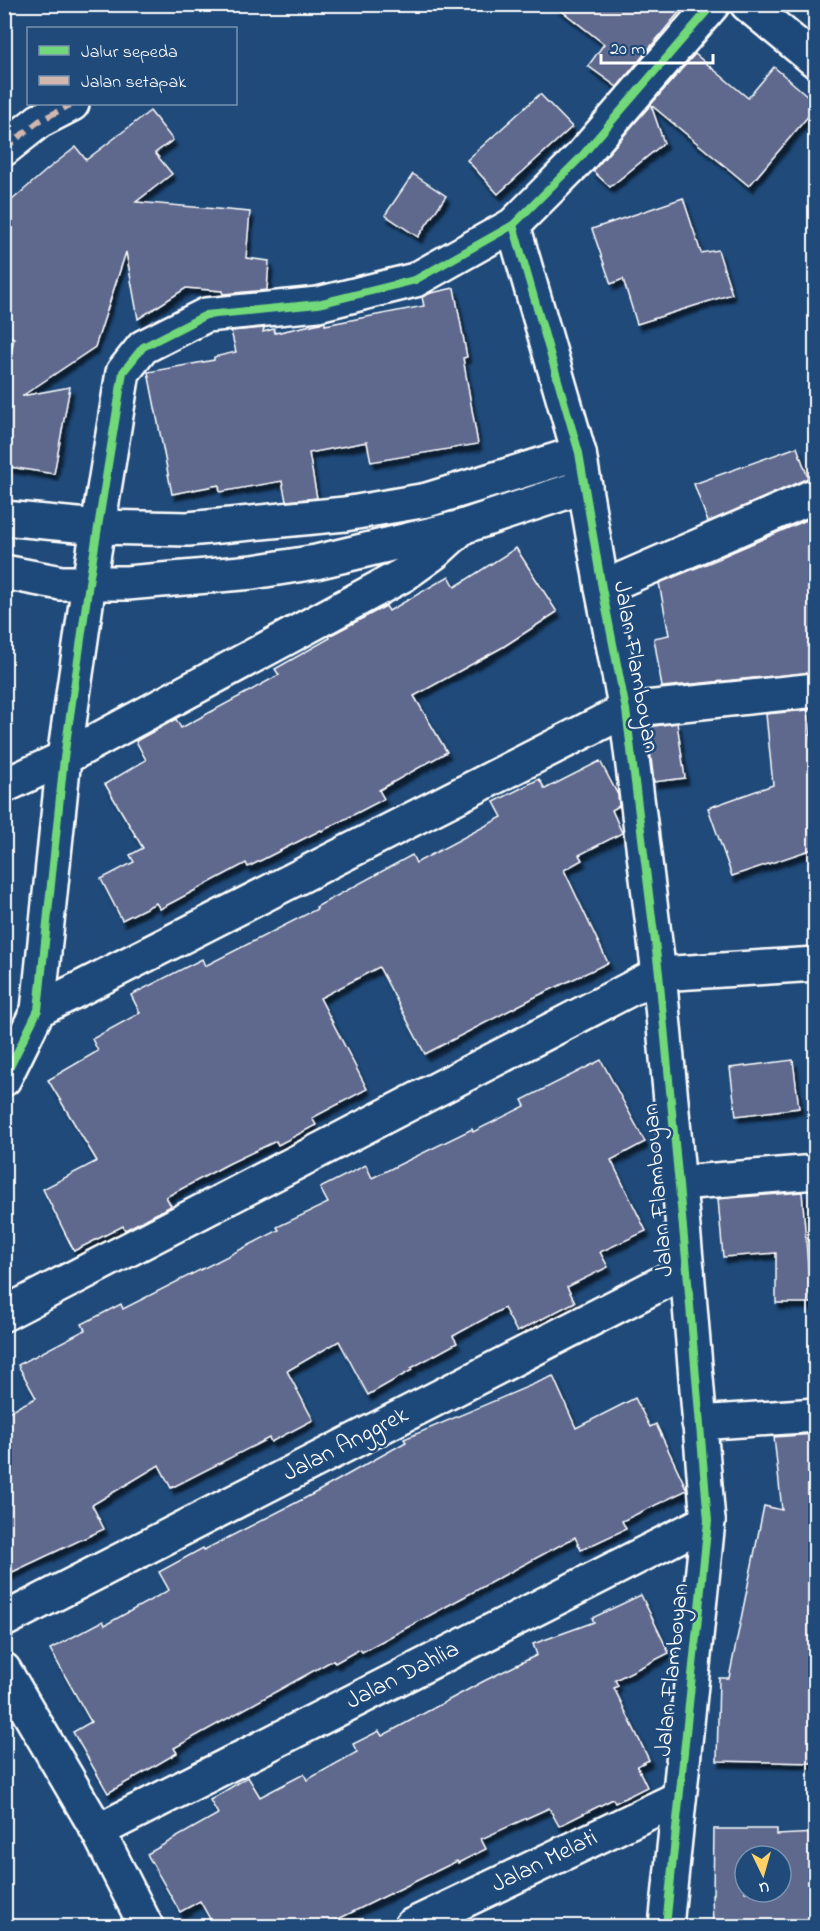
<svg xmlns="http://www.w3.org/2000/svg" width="820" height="1931" viewBox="0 0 820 1931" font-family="'Indie Flower',sans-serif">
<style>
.building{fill:#5f688d;stroke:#fff;stroke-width:1.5;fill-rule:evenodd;filter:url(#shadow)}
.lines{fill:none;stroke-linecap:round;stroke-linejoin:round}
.street-casing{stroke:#fff;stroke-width:38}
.street{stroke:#1f4a7a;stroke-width:33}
.quiet{stroke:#d1b7ad;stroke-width:6;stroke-dasharray:12 6;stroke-linecap:butt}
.cycleway-casing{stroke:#1f4a7a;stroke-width:11}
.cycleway{stroke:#71d979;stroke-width:8}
.labels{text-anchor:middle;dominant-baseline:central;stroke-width:5;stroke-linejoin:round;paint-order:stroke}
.street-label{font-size:24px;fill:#fff;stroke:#1f4a7a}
</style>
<defs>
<filter id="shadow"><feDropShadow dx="3.5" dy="6" stdDeviation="1.5" flood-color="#0009"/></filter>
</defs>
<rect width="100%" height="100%" fill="#1f4a7a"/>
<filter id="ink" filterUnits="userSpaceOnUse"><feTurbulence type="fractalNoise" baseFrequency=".0167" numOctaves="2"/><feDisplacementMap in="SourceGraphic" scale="12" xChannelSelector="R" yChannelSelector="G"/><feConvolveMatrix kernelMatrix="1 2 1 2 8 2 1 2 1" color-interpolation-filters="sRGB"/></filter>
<g filter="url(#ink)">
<!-- building -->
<g class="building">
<polygon points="553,4 686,4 617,87 588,66 604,44"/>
<polygon points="695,54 748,98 774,67 816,103 816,107 749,186 651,105 664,143 610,187 593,171"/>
<polygon points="540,94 572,127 498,194 467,160"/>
<polygon points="150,111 173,140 155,153 172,174 136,202 250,212 246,258 269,261 267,290 223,294 222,291 186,288 138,319 126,252 95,347 22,396 70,387 54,474 4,466 4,390 14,338 4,332 4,207 49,168 76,147 86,160"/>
<polygon points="413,174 446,196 418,237 385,215"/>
<polygon points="683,198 701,253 718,250 732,294 637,324 623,279 611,284 592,229"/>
<polygon points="454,288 467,357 463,358 478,444 371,462 367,442 309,453 317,498 286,501 282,481 220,492 219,485 172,494 148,372 214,360 214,357 236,352 231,331 264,328 263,332 274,329 275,333 325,322 325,325 424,306 422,297 431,293"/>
<polygon points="797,447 808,478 708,522 694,484"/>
<polygon points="816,516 816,672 662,687 654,638 669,635 659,583 721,558 721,557"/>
<polygon points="516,548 557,612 503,647 414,696 447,752 379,790 384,799 322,831 321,830 248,867 246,863 160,909 156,903 122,920 101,879 134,862 130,855 143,848 105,784 146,760 136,741 176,719 181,728 279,675 275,669 330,638 329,636 386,606 389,611 449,576 455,587"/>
<polygon points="808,710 816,785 816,848 732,876 708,808 773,785 766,714"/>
<polygon points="677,723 685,778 654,782 647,727"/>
<polygon points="600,761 618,795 619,806 612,810 622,833 579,855 582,860 564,870 608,963 537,996 425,1054 379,967 320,998 367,1089 312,1118 316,1125 278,1145 276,1141 228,1164 166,1197 171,1206 125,1230 123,1226 74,1251 43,1189 97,1161 48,1080 98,1051 92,1039 140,1013 131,995 202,959 205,966 317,909 316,907 412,855 416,863 502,817 494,802 539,779 545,789"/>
<polygon points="601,1060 645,1142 611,1160 646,1231 600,1252 608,1267 567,1287 575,1302 517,1332 504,1308 453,1336 457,1343 411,1368 412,1370 368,1395 339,1341 287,1371 313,1420 271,1442 269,1438 171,1488 159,1465 92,1505 104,1529 4,1576 4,1414 36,1398 18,1365 85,1330 82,1324 121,1304 123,1309 279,1230 277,1227 328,1203 320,1188 366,1165 372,1178 472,1129 473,1132 525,1106 522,1100"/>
<polygon points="793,1060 799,1108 736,1116 730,1068"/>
<polygon points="802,1192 811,1303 776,1303 776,1253 723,1257 718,1199"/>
<polygon points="553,1376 576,1428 635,1398 650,1427 656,1424 687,1490 622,1521 626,1529 581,1550 575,1537 362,1652 360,1649 335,1663 333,1660 174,1748 177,1753 108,1793 73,1732 91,1722 50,1649 103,1621 105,1625 169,1590 159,1572 203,1548 204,1550 313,1494 406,1442 404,1439"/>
<polygon points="816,1434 816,1763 717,1761 719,1678 729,1678 764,1506 782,1510 774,1437"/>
<polygon points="641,1595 669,1653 615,1680 618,1686 614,1688 649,1760 637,1766 647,1787 615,1803 613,1799 559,1826 549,1808 481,1839 486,1849 458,1863 457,1861 324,1926 214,1926 200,1901 180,1912 147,1854 218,1814 210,1800 248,1777 260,1797 304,1774 307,1780 357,1752 353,1744 379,1731 382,1736 484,1681 537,1655 533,1644 594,1622 592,1618"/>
<path d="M 714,1829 L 777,1829 L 777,1835 L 816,1833 L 816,1926 L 713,1926 L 712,1894 L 713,1894 ZM 745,1856 L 781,1856 L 781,1892 L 745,1892 Z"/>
</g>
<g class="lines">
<defs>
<g id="street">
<polyline points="747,4 816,61"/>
<polyline points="4,149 39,121 72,104"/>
<polyline points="513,225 579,453 602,588 626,710 659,974 687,1270 708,1521 666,1926"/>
<polyline points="4,518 98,527 188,529 345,514 427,500 579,453"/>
<polyline points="4,572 61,583 127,583 253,572 316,562 462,527 585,486"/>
<polyline points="602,588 816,495"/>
<polyline points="4,786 64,758 403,575 435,552 459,530"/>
<polyline points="38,1010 626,710 816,690"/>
<polyline points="4,1079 38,1010 64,758 89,583 123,372 143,347 206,315 318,304 415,280 513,225 580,158 713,4"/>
<polyline points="678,1183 816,1172"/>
<polyline points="4,1314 659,974 816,964"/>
<polyline points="699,1423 816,1415"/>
<polyline points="4,1620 687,1270"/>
<polyline points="4,1670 98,1831 146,1926"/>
<polyline points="98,1831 708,1521"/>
<polyline points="411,1926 679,1798"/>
</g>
</defs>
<!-- street casing -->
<use href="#street" class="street-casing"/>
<!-- street -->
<use href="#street" class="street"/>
<!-- quiet -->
<polyline class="quiet" points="4,149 39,121 72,104"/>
<defs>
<g id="cycleway">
<polyline points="513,225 579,453 602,588 626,710 659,974 687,1270 708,1521 666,1926"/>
<polyline points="4,1079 38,1010 64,758 89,583 123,372 143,347 206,315 318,304 415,280 513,225 580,158 713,4"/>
</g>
</defs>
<!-- cycleway casing -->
<use href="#cycleway" class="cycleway-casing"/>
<!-- cycleway -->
<use href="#cycleway" class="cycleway"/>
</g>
</g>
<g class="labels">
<!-- street labels -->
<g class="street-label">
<text transform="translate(635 667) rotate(80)">Jalan Flamboyan</text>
<text transform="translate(659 1190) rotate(-95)">Jalan Flamboyan</text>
<text transform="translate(346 1445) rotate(-27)">Jalan Anggrek</text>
<text transform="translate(673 1670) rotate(-84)">Jalan Flamboyan</text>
<text transform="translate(403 1676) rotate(-27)">Jalan Dahlia</text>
<text transform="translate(545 1862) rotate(-26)">Jalan Melati</text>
</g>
</g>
<!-- margin -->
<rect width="820" height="1931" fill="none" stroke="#1f4a7a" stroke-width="24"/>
<rect x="12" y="12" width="796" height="1907" fill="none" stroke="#fff" stroke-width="2" filter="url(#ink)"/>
<!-- legend -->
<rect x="27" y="27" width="210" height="78" fill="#1f4a7a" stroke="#7992af" stroke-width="1.5"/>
<rect x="39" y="46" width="30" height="9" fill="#71d979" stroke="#7992af" stroke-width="1.5"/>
<text x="81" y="57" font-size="18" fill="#ffffff">Jalur sepeda</text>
<rect x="39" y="76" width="30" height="9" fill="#d1b7ad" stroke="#7992af" stroke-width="1.5"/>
<text x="81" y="87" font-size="18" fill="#ffffff">Jalan setapak</text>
<!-- north arrow -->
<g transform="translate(763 1874) rotate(175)"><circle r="28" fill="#1f4a7a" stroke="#7992af" stroke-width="1.5"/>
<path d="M0-4.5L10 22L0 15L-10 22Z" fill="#ffd166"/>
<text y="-9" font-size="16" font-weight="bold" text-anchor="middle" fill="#ffffff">U</text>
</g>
<!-- scale -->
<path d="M601 54v9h112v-9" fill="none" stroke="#ffffff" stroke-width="3"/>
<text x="610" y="54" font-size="18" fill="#ffffff" stroke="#1f4a7a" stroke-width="4.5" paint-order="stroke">20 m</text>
</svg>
